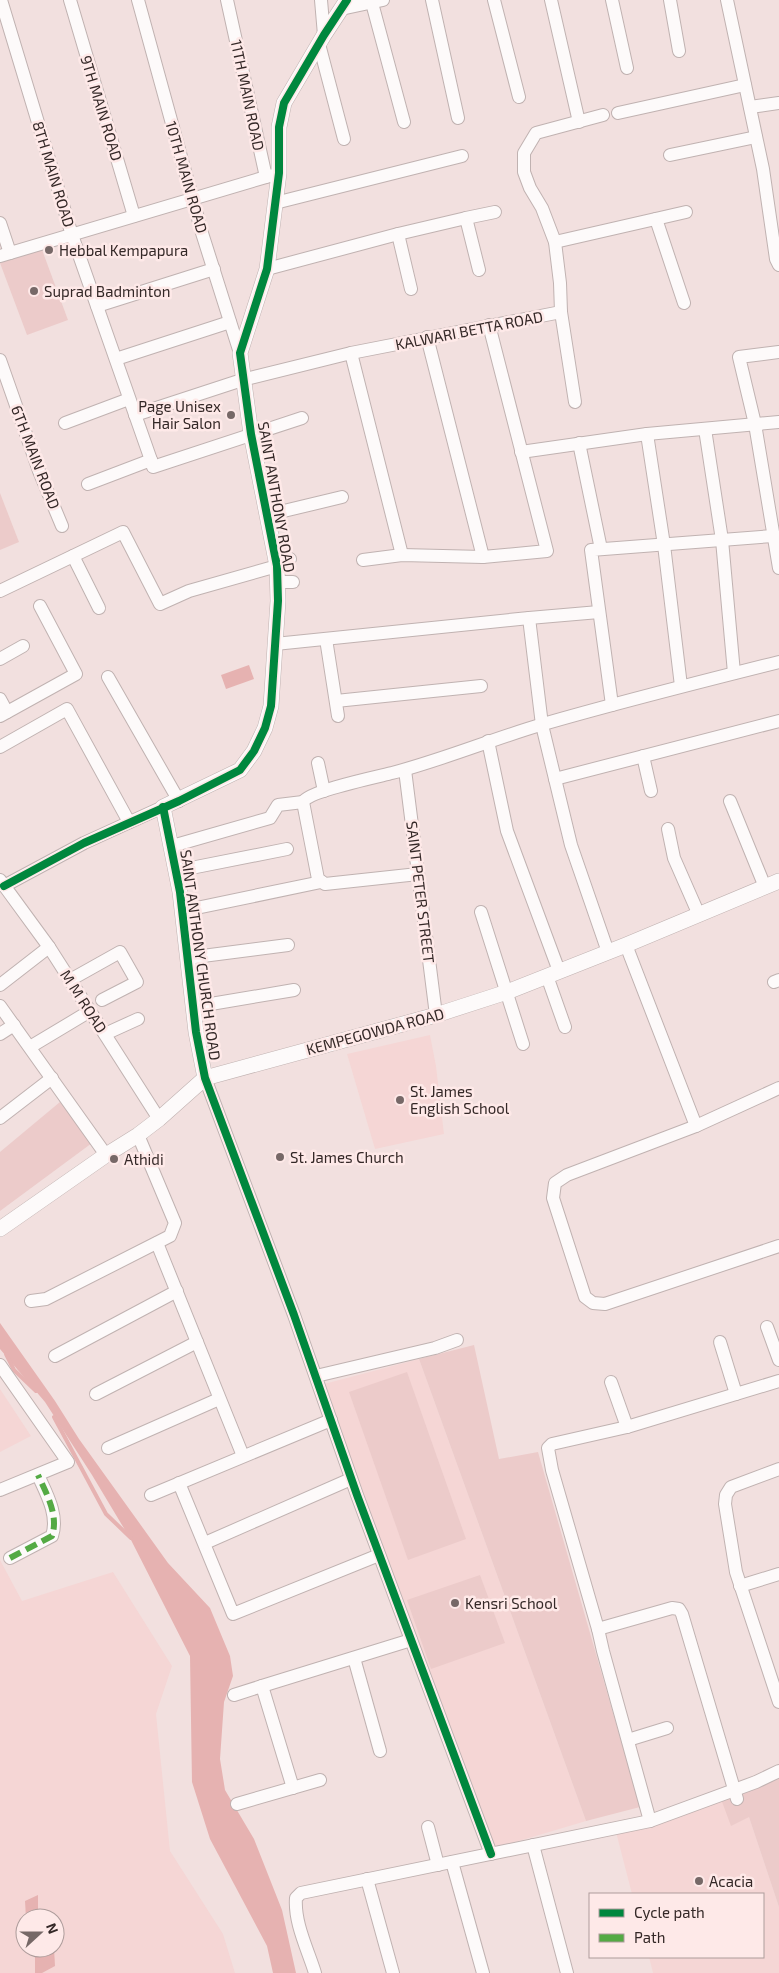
<svg xmlns="http://www.w3.org/2000/svg" width="779" height="1973" viewBox="0 0 779 1973" font-family="'Exo 2',sans-serif">
<style>
.built{fill:#f5d6d5;fill-rule:evenodd}
.green{fill:#eccbca}
.water{fill:#e6b2b1}
.lines{fill:none;stroke-linecap:round;stroke-linejoin:round}
.stream{stroke:#e6b2b1;stroke-width:4}
.minor-casing{stroke:#c0b2b1;stroke-width:14}
.tertiary-casing{stroke:#c0b2b1;stroke-width:16}
.minor{stroke:#fdfafa;stroke-width:12}
.tertiary{stroke:#fdfafa;stroke-width:15}
.quiet{stroke:#54aa44;stroke-width:6;stroke-dasharray:12 6;stroke-linecap:butt}
.cycleway-casing{stroke:#fee9e8;stroke-width:11}
.cycleway{stroke:#00873e;stroke-width:8}
.poi-dot{fill:#766867;stroke:#fee9e8;stroke-width:2}
.labels{text-anchor:middle;dominant-baseline:central;stroke-width:5;stroke-linejoin:round;paint-order:stroke}
.street-label{font-size:15px;fill:#342827;stroke:#fee9e8}
.poi-label{font-size:15px;fill:#342827;stroke:#fee9e8;text-anchor:start}
</style>
<rect width="100%" height="100%" fill="#f2e0df"/>
<!-- built -->
<g class="built">
<polygon points="430,1035 436,1066 444,1134 375,1149 347,1054"/>
<polygon points="419,1359 586,1821 492,1849 324,1384"/>
<polygon points="0,1389 31,1436 0,1452"/>
<path d="M 0,1560 L 22,1601 L 113,1572 L 172,1666 L 156,1714 L 170,1851 L 223,1934 L 235,1973 L 0,1973 ZM 25,1918 L 55,1918 L 55,1948 L 25,1948 Z"/>
<polygon points="721,1799 749,1817 779,1907 779,1973 653,1973 649,1957 763,1957 763,1894 632,1894 616,1832"/>
</g>
<!-- green -->
<g class="green">
<polygon points="41,247 68,320 27,335 0,263"/>
<polygon points="0,493 19,542 0,550"/>
<polygon points="60,1102 92,1143 0,1211 0,1152"/>
<polygon points="474,1345 499,1459 538,1452 640,1807 586,1821 419,1359"/>
<polygon points="407,1372 466,1539 408,1560 349,1392"/>
<polygon points="480,1575 505,1643 431,1669 407,1600"/>
<polygon points="779,1773 779,1907 749,1817 731,1826 721,1799"/>
</g>
<!-- water -->
<g class="water">
<polygon points="249,665 254,679 226,689 221,675"/>
<polygon points="0,1323 55,1401 79,1439 168,1563 210,1608 230,1656 233,1676 224,1702 220,1759 225,1790 254,1839 282,1910 296,1973 273,1973 267,1946 210,1839 192,1782 190,1656 131,1540 92,1475 45,1402 0,1349"/>
<polygon points="38,1895 38,1918 26,1918 25,1901"/>
<polygon points="35,1948 54,1948 55,1966 42,1973 35,1973"/>
</g>
<g class="lines">
<!-- stream -->
<g class="stream">
<polyline points="6,1354 14,1370 36,1391"/>
<polyline points="54,1417 106,1514 131,1538"/>
</g>
<defs>
<g id="minor">
<polyline points="1,0 72,235 151,460"/>
<polyline points="70,0 134,216"/>
<polyline points="138,0 202,233 240,353"/>
<polyline points="227,0 266,177 274,175"/>
<polyline points="321,0 324,35"/>
<polyline points="432,0 458,118"/>
<polyline points="494,0 519,97"/>
<polyline points="551,0 579,122"/>
<polyline points="612,0 627,68"/>
<polyline points="670,0 679,51"/>
<polyline points="727,0 763,169 776,259 779,265"/>
<polyline points="372,3 404,122"/>
<polyline points="341,9 383,0"/>
<polyline points="319,44 344,139"/>
<polyline points="750,107 779,103"/>
<polyline points="618,113 745,85"/>
<polyline points="670,155 756,137"/>
<polyline points="275,203 462,156"/>
<polyline points="466,218 495,212"/>
<polyline points="656,219 684,303"/>
<polyline points="0,223 10,253"/>
<polyline points="398,234 411,289"/>
<polyline points="555,242 686,212"/>
<polyline points="0,256 266,177"/>
<polyline points="267,269 398,234 466,218 479,270"/>
<polyline points="97,306 214,269"/>
<polyline points="561,312 575,402"/>
<polyline points="427,337 483,557"/>
<polyline points="779,352 739,357 755,424 779,568"/>
<polyline points="351,353 402,555"/>
<polyline points="116,359 230,322"/>
<polyline points="0,360 39,471 62,526"/>
<polyline points="135,415 242,380 351,353 561,312 560,283 555,242 542,208 530,188 524,172 524,153 536,133 603,115"/>
<polyline points="65,423 129,399"/>
<polyline points="705,429 722,540 734,673"/>
<polyline points="647,434 664,545 681,686"/>
<polyline points="579,443 601,549"/>
<polyline points="521,452 647,434 779,422"/>
<polyline points="88,484 151,460 153,467 302,418"/>
<polyline points="267,515 342,497"/>
<polyline points="73,556 99,608"/>
<polyline points="276,560 290,559"/>
<polyline points="363,560 402,555 483,557 547,551 489,325"/>
<polyline points="278,582 293,582"/>
<polyline points="0,591 123,532 160,604 189,591 277,566"/>
<polyline points="599,612 529,618 542,725 571,845 608,952"/>
<polyline points="326,639 338,716"/>
<polyline points="275,644 529,618"/>
<polyline points="0,659 23,646"/>
<polyline points="108,677 179,801"/>
<polyline points="0,699 7,712"/>
<polyline points="336,701 481,686"/>
<polyline points="612,705 591,550 773,536"/>
<polyline points="0,716 76,674 40,606"/>
<polyline points="488,741 507,831 559,971"/>
<polyline points="0,747 67,709 129,822"/>
<polyline points="643,756 651,791"/>
<polyline points="318,763 324,791"/>
<polyline points="405,770 436,1015"/>
<polyline points="555,779 779,721"/>
<polyline points="730,801 765,887"/>
<polyline points="668,829 674,858 699,915"/>
<polyline points="172,846 270,818 278,805 303,802"/>
<polyline points="176,871 287,849"/>
<path d="M 418,874 L 325,884 L 318,879 L 303,802 C 309,791 376,777 392,773 C 442,760 490,740 540,725 C 619,702 699,682 779,662"/>
<polyline points="0,880 49,947 159,1119"/>
<polyline points="4,886 84,843 163,807"/>
<polyline points="182,911 321,882"/>
<polyline points="481,912 523,1044"/>
<polyline points="626,945 696,1126"/>
<polyline points="187,958 288,945"/>
<polyline points="547,976 565,1027"/>
<polyline points="70,980 120,952 137,982 102,1000"/>
<polyline points="774,982 779,980"/>
<polyline points="0,985 49,947"/>
<polyline points="0,1006 106,1155"/>
<polyline points="193,1007 294,990"/>
<polyline points="0,1034 14,1025"/>
<polyline points="105,1034 138,1019"/>
<polyline points="30,1047 90,1011"/>
<polyline points="205,1078 294,1315 357,1495 491,1854"/>
<polyline points="779,1088 696,1126 567,1175 555,1183 553,1198 585,1297 593,1303 605,1304 779,1246"/>
<polyline points="0,1118 52,1078"/>
<polyline points="157,1243 243,1456"/>
<polyline points="31,1301 46,1299 170,1236 175,1223 138,1135"/>
<polyline points="767,1327 779,1360"/>
<polyline points="720,1342 736,1394"/>
<polyline points="55,1356 177,1291"/>
<polyline points="0,1365 68,1462 0,1490"/>
<polyline points="316,1376 435,1348 457,1340"/>
<polyline points="611,1382 627,1427"/>
<polyline points="96,1394 197,1342"/>
<polyline points="108,1448 219,1399"/>
<polyline points="779,1469 731,1487 726,1495 725,1504 736,1572 779,1702"/>
<polyline points="179,1483 233,1614 379,1555"/>
<polyline points="151,1495 331,1420"/>
<polyline points="205,1543 351,1479"/>
<path d="M 10,1558 L 52,1536 C 59,1515 46,1493 38,1475"/>
<polyline points="740,1586 779,1574"/>
<polyline points="598,1629 672,1608 679,1609 682,1614 737,1799"/>
<polyline points="354,1658 380,1751"/>
<polyline points="234,1695 262,1686"/>
<polyline points="628,1740 667,1728"/>
<polyline points="293,1788 262,1686 411,1640"/>
<polyline points="237,1804 320,1780"/>
<polyline points="650,1821 603,1651 598,1629 552,1470 548,1448 552,1444 627,1427 779,1381"/>
<polyline points="428,1827 438,1865"/>
<polyline points="533,1845 567,1973"/>
<polyline points="452,1862 483,1973"/>
<polyline points="367,1879 393,1973"/>
<path d="M 315,1973 C 308,1950 294,1923 296,1898 L 301,1893 L 650,1821 L 756,1782 L 779,1771"/>
</g>
<g id="tertiary">
<polyline points="205,1078 196,1032 180,892 163,807 240,770 254,751 265,728 271,706 278,601 277,566 251,434 240,353 267,269 279,173 279,127 284,103 324,35 347,0"/>
<polyline points="0,1229 106,1155 138,1135 159,1119 205,1078 436,1015 507,992 626,945 779,881"/>
</g>
</defs>
<!-- minor casing -->
<use href="#minor" class="minor-casing"/>
<!-- tertiary casing -->
<use href="#tertiary" class="tertiary-casing"/>
<!-- minor -->
<use href="#minor" class="minor"/>
<!-- tertiary -->
<use href="#tertiary" class="tertiary"/>
<!-- quiet -->
<path class="quiet" d="M 10,1558 L 52,1536 C 59,1515 46,1493 38,1475"/>
<defs>
<g id="cycleway">
<polyline points="163,807 180,892 196,1032 205,1078 294,1315 357,1495 491,1854"/>
<polyline points="4,886 84,843 179,801 240,770 254,751 265,728 271,706 278,601 277,566 251,434 240,353 267,269 279,173 279,127 284,103 324,35 347,0"/>
</g>
</defs>
<!-- cycleway casing -->
<use href="#cycleway" class="cycleway-casing"/>
<!-- cycleway -->
<use href="#cycleway" class="cycleway"/>
</g>
<!-- markers -->
<g class="poi-dot">
<circle cx="49" cy="250" r="5"/>
<circle cx="34" cy="291" r="5"/>
<circle cx="231" cy="415" r="5"/>
<circle cx="400" cy="1100" r="5"/>
<circle cx="280" cy="1157" r="5"/>
<circle cx="114" cy="1159" r="5"/>
<circle cx="455" cy="1603" r="5"/>
<circle cx="699" cy="1881" r="5"/>
</g>
<g class="labels">
<!-- street labels -->
<g class="street-label">
<text transform="translate(248 95) rotate(78)">11TH MAIN ROAD</text>
<text transform="translate(102 108) rotate(73)">9TH MAIN ROAD</text>
<text transform="translate(54 174) rotate(73)">8TH MAIN ROAD</text>
<text transform="translate(187 177) rotate(74)">10TH MAIN ROAD</text>
<text transform="translate(469 330) rotate(-11)">KALWARI BETTA ROAD</text>
<text transform="translate(36 457) rotate(69)">6TH MAIN ROAD</text>
<text transform="translate(277 497) rotate(80)">SAINT ANTHONY ROAD</text>
<text transform="translate(421 892) rotate(83)">SAINT PETER STREET</text>
<text transform="translate(201 955) rotate(82)">SAINT ANTHONY CHURCH ROAD</text>
<text transform="translate(84 1001) rotate(57)">M M ROAD</text>
<text transform="translate(375 1031) rotate(-15)">KEMPEGOWDA ROAD</text>
</g>
<!-- poi labels -->
<g class="poi-label">
<text x="59" y="250">Hebbal Kempapura</text>
<text x="44" y="291">Suprad Badminton</text>
<text x="221" y="406" text-anchor="end">Page Unisex<tspan x="221" dy="17">Hair Salon</tspan></text>
<text x="410" y="1091">St. James<tspan x="410" dy="17">English School</tspan></text>
<text x="290" y="1157">St. James Church</text>
<text x="124" y="1159">Athidi</text>
<text x="465" y="1603">Kensri School</text>
<text x="709" y="1881">Acacia</text>
</g>
</g>
<!-- legend -->
<rect x="589" y="1893" width="175" height="65" fill="#fee9e8" stroke="#ad9c9b"/>
<rect x="599" y="1909" width="25" height="8" fill="#00873e" stroke="#ad9c9b"/>
<text x="634" y="1918" font-size="15" fill="#342827">Cycle path</text>
<rect x="599" y="1934" width="25" height="8" fill="#54aa44" stroke="#ad9c9b"/>
<text x="634" y="1943" font-size="15" fill="#342827">Path</text>
<!-- north arrow -->
<g transform="translate(40 1933) rotate(69)"><circle r="24" fill="#fee9e8" stroke="#ad9c9b"/>
<path d="M0-4L9 19L0 12L-9 19Z" fill="#766867"/>
<text y="-8" font-size="14" font-weight="bold" text-anchor="middle" fill="#342827">N</text>
</g>
</svg>
